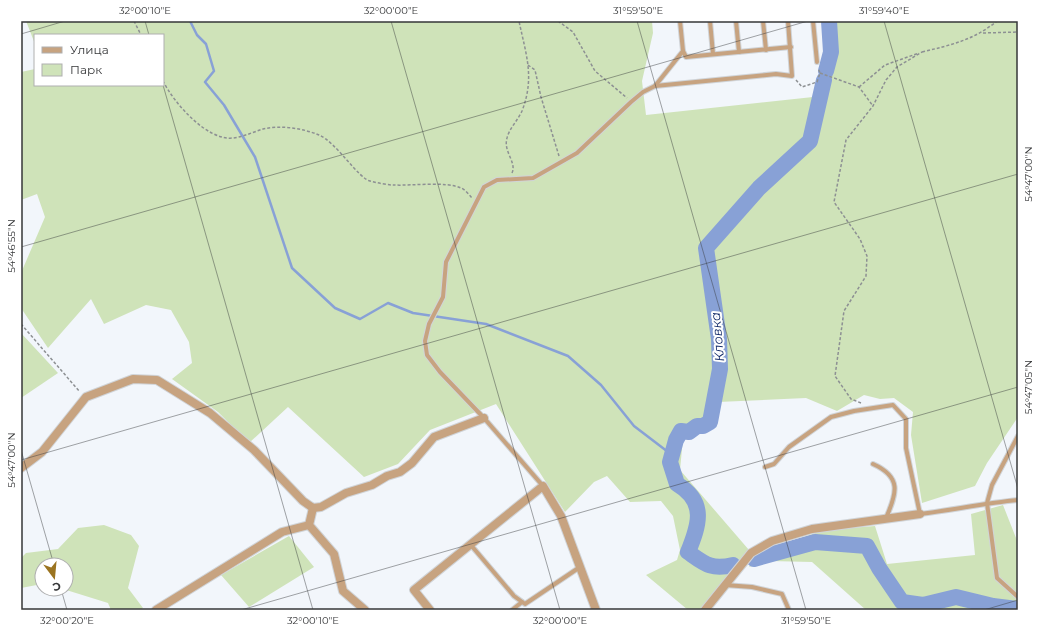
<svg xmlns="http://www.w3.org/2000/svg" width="1039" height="631" viewBox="0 0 1039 631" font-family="Montserrat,sans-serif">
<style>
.green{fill:#cfe3b9}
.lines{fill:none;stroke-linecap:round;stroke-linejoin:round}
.stream{stroke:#88a1d6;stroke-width:2.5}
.river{stroke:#88a1d6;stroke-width:16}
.service-casing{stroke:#d0d4d8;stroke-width:6}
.minor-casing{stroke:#d0d4d8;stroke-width:10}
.path{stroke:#8d9093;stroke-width:1.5;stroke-dasharray:3 2;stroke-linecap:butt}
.service{stroke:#c7a380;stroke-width:4}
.minor{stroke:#c7a380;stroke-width:8}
.ticks{fill:none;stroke:#363739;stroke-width:1;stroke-opacity:0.45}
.labels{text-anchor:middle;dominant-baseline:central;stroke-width:4;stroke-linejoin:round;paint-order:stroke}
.water-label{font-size:13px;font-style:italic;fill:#122a68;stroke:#fff}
.neatline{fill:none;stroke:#363739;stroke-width:1.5}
.ticks-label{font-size:10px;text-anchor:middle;fill:#363739}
</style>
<rect width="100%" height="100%" fill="#f2f6fb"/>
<!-- green -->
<g class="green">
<polygon points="26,21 652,21 653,33 642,81 646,115 813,97 831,64 825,21 1018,21 1018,417 987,463 975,486 922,503 911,435 913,412 894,398 880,399 864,395 837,411 806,398 718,402 712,424 697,434 683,438 680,470 749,550 700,610 688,610 646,575 677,560 680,550 673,516 661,501 630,502 607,476 594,482 565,512 496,404 430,430 398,464 364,477 288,407 249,443 218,412 172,379 192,363 189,342 171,310 146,305 104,324 91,299 48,348 21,308 21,273 45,217 37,194 21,200 21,72 35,69 35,85 163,85 163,35 35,35 35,44"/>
<polygon points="21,333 58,373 21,398"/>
<polygon points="1003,505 1018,543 1018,610 866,610 812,562 770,561 749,567 758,553 824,530 875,526 887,564 975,555 971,514"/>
<polygon points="104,525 131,535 139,546 128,588 143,608 140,610 111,610 108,603 63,589 66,589 66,565 42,565 42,584 21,588 21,558 26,553 58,549 78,528"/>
<polygon points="289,536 314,567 249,607 221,575"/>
</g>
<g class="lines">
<!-- stream -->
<polyline class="stream" points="190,21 197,35 206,44 214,71 205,82 224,105 255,157 292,268 335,308 360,319 388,303 413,313 486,324 568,356 601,385 634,426 672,455"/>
<!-- river -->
<g class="river">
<polyline points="826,71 831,52 829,21"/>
<polyline points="754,559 815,542 867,546 879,568 902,602 923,605 956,597 993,606 1018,609"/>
<path d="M 733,565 C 711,570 705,564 688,552 C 699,525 707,502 677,484 L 670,462 L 676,440 L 681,431 L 689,432 L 697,426 L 703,426 L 710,422 L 720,369 L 719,339 L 706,248 L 759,188 L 810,141 L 824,80"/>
</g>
<defs>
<g id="service">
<polyline points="710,21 713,54"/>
<polyline points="736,21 739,52"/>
<polyline points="763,21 766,50"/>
<polyline points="813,21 817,62"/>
<polyline points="683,51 686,57 791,47"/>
<polyline points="655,86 683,51 680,21"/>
<polyline points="1018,436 992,485 987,503 997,578 1018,597"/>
<path d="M 873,464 C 902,477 897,493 886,518"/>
<path d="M 765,467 L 774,464 L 789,447 L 831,417 L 854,411 L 893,405 L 906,419 L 906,448 L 920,514 C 953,510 985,503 1018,500"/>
<polyline points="543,486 484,418 440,372 427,355 425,341 429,324 443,297 446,262 484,187 497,180 533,178 577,153 631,102 643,92 655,86 776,74 792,76 788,21"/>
<polyline points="470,544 514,596 525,604 580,567"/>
<polyline points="725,585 752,587 782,594 789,610"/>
<polyline points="512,610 522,602"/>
</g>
<g id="minor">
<polyline points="21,468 42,452 86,397 133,379 157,380 210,413 254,450 303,501 313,508 321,507 346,493 372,485 387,476 400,472 412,463 434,437 484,418"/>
<polyline points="313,508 309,525 334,554 343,591 365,610"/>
<polyline points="156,610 282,532 309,525"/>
<polyline points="430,610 414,590 543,486 561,516 596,610"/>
<polyline points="705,610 751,553 772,541 812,529 920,514"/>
</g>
</defs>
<!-- service casing -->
<use href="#service" class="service-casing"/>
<!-- minor casing -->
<use href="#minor" class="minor-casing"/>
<!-- path -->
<g class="path">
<polyline points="134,21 141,35"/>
<polyline points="558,21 573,32 595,71 627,98"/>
<polyline points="983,33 1018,32"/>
<path d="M 922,52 C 951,45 974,40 997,21"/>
<polyline points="528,65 535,70 541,97 559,156"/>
<polyline points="820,73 859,87 873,106"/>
<polyline points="796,80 802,87 817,82 820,73 818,68"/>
<path d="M 163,81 C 174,103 207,141 233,138 C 243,137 253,132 263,129 C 281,125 302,128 319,135 C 336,142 359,179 370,181 C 378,183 387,185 394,185 C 411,186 446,181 461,188 C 465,189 469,195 472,198"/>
<polyline points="859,87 885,65 919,53"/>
<path d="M 512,173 C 517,162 503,152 507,138 C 509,129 518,120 522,111 C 535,77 526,55 519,21"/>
<polyline points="21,324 80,392"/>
<polyline points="861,403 851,399 835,376 844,311 866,276 867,256 860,239 834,202 846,140 873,106 886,80 897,67 922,52"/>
</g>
<!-- service -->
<use href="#service" class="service"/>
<!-- minor -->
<use href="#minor" class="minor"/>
</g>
<!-- ticks -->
<path class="ticks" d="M 145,21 L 149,35M 391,21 L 560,610M 637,21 L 806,610M 884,21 L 1018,489M 21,34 L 65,21M 163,85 L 313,610M 21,247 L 808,21M 21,450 L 54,565M 21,460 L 1018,174M 61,589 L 67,610M 241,610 L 1018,387M 984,610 L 1018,600"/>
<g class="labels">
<!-- water labels -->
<g class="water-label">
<text transform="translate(717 337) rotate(-95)">Кловка</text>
</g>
</g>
<!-- border -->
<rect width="1039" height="631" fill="none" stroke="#ffffff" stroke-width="44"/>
<!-- legend -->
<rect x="34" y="34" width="130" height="52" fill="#ffffff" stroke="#afafb0"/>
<rect x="42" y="47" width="20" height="6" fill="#c7a380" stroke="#afafb0"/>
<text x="70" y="54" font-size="12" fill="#363739">Улица</text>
<rect x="42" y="64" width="20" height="12" fill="#cfe3b9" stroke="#afafb0"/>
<text x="70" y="74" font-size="12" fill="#363739">Парк</text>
<!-- north arrow -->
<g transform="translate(54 577) rotate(164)"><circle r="19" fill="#ffffff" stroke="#afafb0"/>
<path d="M0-3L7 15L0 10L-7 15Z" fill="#9b7420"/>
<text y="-6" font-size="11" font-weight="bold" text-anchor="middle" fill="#363739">С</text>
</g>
<rect x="22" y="22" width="995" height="587" class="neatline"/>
<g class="ticks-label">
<text x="145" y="14">32°00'10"E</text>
<text x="391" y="14">32°00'00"E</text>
<text x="638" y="14">31°59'50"E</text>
<text x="884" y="14">31°59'40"E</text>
<text transform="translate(1028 174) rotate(-90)" y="4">54°47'00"N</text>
<text transform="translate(11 246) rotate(-90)" y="4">54°46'55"N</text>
<text transform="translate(1028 387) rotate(-90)" y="4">54°47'05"N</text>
<text transform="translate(11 460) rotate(-90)" y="4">54°47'00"N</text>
<text x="67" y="624">32°00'20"E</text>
<text x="313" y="624">32°00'10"E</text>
<text x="560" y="624">32°00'00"E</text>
<text x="806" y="624">31°59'50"E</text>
</g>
</svg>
